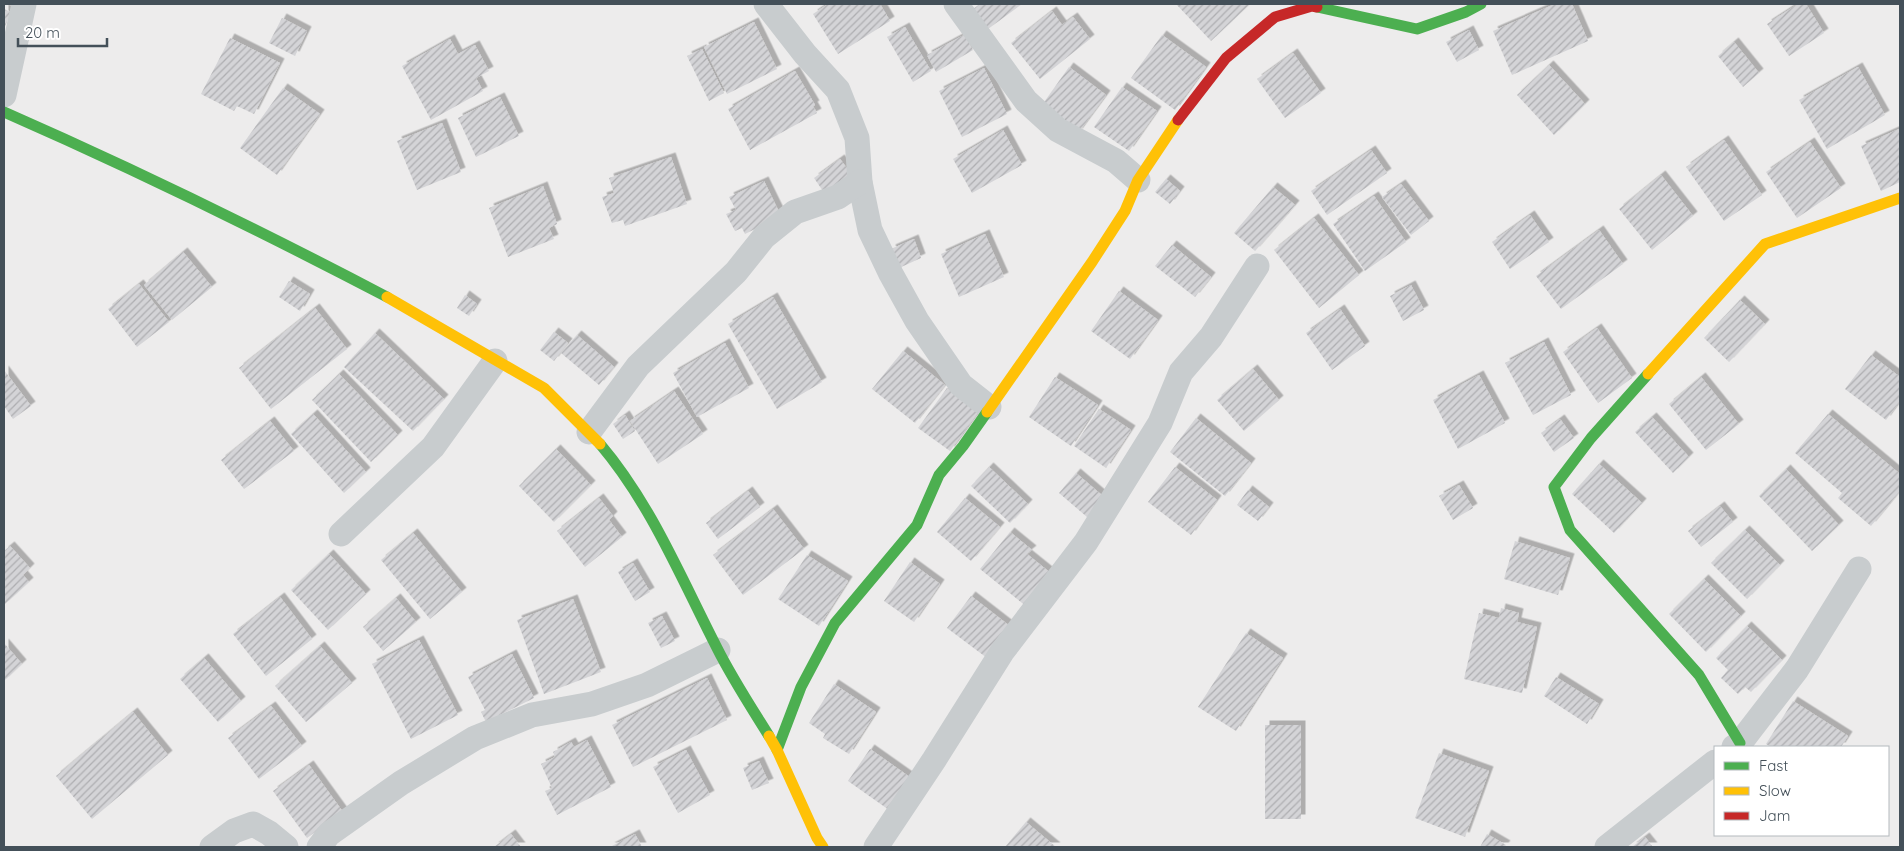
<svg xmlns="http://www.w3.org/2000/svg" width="1904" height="851" viewBox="0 0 1904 851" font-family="Quicksand,sans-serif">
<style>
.building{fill:url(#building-hatch);filter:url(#shadow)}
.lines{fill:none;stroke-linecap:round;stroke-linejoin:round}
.street{stroke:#c8ccce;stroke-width:25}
.fast{stroke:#4caf50;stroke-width:11}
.slow{stroke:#ffc107;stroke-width:11}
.jam{stroke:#c62828;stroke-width:11}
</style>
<defs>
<pattern id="building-hatch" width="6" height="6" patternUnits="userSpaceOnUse" patternTransform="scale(1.25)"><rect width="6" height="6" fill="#d4d4d7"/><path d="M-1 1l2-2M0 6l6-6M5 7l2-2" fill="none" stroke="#aeaeb1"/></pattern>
<filter id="shadow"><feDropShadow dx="4.5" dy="-4.5" stdDeviation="0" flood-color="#0004"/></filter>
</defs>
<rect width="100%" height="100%" fill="#edecec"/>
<!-- building -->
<g class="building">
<polygon points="828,4 880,4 890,21 838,54 813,14"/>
<polygon points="980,4 1022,4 988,29 973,9"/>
<polygon points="1176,4 1250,4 1211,41"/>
<polygon points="1555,4 1572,4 1588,41 1512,75 1493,31"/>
<polygon points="1798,4 1806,4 1824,33 1789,56 1767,24"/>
<polygon points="4,9 11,12 4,29"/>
<polygon points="1052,11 1062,25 1073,17 1090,39 1040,79 1011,43"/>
<polygon points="282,18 307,31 295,56 269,43"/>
<polygon points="754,22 777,69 727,94 704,47"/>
<polygon points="905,27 931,71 913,82 887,37"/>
<polygon points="1469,30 1479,50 1457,62 1446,42"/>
<polygon points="964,35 973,50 936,72 927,55"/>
<polygon points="1162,35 1206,67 1175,110 1131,78"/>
<polygon points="230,38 280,63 254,114 237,106 234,111 201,94"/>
<polygon points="450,39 458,54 475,45 489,71 476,78 483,91 431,120 402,66"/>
<polygon points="1734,42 1759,73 1743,87 1718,56"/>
<polygon points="702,49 724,93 709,101 687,56"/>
<polygon points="1293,53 1321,93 1285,118 1257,79"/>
<polygon points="1549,65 1585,104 1554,135 1517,95"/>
<polygon points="1069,67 1106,95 1078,133 1042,105"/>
<polygon points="1858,67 1885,115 1827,149 1799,100"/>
<polygon points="984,68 1007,114 962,137 939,91"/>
<polygon points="795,71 815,105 813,106 817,113 750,150 728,109"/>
<polygon points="1122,87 1157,111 1129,151 1094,127"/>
<polygon points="283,88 320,114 277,175 240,148"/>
<polygon points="500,97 519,136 476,157 458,118"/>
<polygon points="442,123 461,172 417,190 397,141"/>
<polygon points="1899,129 1900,132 1900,182 1881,191 1861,146"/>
<polygon points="1003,130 1022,165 972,193 953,159"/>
<polygon points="1724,140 1762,195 1724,221 1686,167"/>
<polygon points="1810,142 1841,188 1797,218 1766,172"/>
<polygon points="1371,150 1387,173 1327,215 1311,191"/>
<polygon points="671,157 687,204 625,226 623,220 612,223 602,197 614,193 609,178"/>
<polygon points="840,159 854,178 827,197 814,178"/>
<polygon points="1661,175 1693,216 1652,250 1619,209"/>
<polygon points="1166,179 1180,191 1170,204 1155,192"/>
<polygon points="764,181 781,216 745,234 742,228 735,231 726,214 736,210 729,197"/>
<polygon points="1401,184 1429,221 1411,235 1382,197"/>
<polygon points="543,186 557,224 549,228 554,239 508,257 489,208"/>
<polygon points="1273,187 1295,205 1255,251 1234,233"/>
<polygon points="1374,196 1406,242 1365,271 1333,224"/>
<polygon points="1530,215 1549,242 1510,269 1492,242"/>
<polygon points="1314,218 1359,275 1319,308 1274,250"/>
<polygon points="1599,230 1623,264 1561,309 1536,276"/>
<polygon points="985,234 1004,277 959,297 941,254"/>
<polygon points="914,239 921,258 899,268 891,249"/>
<polygon points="1172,245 1211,277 1195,297 1155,266"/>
<polygon points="183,252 212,287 172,320 144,285"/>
<polygon points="289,281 310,294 300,311 279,297"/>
<polygon points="139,284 169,322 137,347 108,309"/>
<polygon points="1411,285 1424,310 1403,321 1390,296"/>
<polygon points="1119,291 1158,320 1130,359 1091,331"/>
<polygon points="465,295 477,304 469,316 457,308"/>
<polygon points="773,297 822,382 777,409 728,324"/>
<polygon points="1740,300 1765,324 1729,362 1704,338"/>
<polygon points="315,308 347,349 271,409 239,368"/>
<polygon points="1340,309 1365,346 1332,370 1306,333"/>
<polygon points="1597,328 1632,378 1598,403 1563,352"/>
<polygon points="554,332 568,343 554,361 540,350"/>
<polygon points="375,333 444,399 413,431 344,367"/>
<polygon points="577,335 614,367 599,385 561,353"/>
<polygon points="1544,342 1571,395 1533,415 1505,363"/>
<polygon points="725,343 749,388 697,417 673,373"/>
<polygon points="903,351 945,385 915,423 872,389"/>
<polygon points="1871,355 1900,377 1900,401 1886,420 1845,389"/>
<polygon points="1253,369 1279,400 1244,431 1217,400"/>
<polygon points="4,370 31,406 13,419 4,406"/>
<polygon points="339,374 398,435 371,462 312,400"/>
<polygon points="1479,375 1505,423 1458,449 1433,400"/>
<polygon points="1055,377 1098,405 1071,446 1029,417"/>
<polygon points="1701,377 1739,424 1706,450 1669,404"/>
<polygon points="947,388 979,411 950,451 918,428"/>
<polygon points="674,391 703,434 658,464 630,421"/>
<polygon points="1099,409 1131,430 1106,468 1074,446"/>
<polygon points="313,414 366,472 344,493 291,434"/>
<polygon points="1828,414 1900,474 1900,491 1871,526 1838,498 1842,493 1795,453"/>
<polygon points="625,415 635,431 623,439 613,424"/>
<polygon points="1652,417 1689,457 1673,473 1635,432"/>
<polygon points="1196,418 1251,463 1225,496 1170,452"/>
<polygon points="1560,419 1574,438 1554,452 1541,433"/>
<polygon points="270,421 294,451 244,489 221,460"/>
<polygon points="556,449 591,485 554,522 519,486"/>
<polygon points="1599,464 1642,503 1614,533 1572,494"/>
<polygon points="989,467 1028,504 1010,523 971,486"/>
<polygon points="1175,467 1217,500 1191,535 1148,502"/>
<polygon points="1786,469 1839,525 1812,551 1759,496"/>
<polygon points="1076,473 1104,497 1087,517 1059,493"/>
<polygon points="1459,485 1473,508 1453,520 1439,496"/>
<polygon points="1248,490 1269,507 1258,521 1237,505"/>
<polygon points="748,491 760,507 718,539 706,523"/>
<polygon points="599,498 613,516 609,520 622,537 585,567 557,531"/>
<polygon points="965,498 1000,527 971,561 937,532"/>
<polygon points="1720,506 1733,522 1701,547 1688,531"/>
<polygon points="773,509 804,549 743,595 713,555"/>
<polygon points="1745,530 1780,565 1747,599 1711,563"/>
<polygon points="1010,532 1032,550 1027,554 1053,575 1027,607 980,569"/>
<polygon points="413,533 462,592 430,619 381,560"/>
<polygon points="1515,541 1570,558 1558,595 1504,579"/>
<polygon points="10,546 30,568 23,575 29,582 4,605 4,551"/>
<polygon points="329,554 366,594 328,630 291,590"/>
<polygon points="807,555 848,581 819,626 778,599"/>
<polygon points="910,562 940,584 914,622 884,601"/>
<polygon points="633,563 650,592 635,601 618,572"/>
<polygon points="1704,579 1741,616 1706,652 1669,614"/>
<polygon points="971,596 1011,627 987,658 947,628"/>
<polygon points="280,597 312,639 266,676 233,634"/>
<polygon points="396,598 416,622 383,651 363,627"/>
<polygon points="573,599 601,672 544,694 517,620"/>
<polygon points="1501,608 1519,613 1517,622 1537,627 1522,693 1464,679 1479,613 1499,618"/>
<polygon points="662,616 675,641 661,648 648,623"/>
<polygon points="1747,626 1782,660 1751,692 1745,687 1738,694 1721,678 1728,670 1716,658"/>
<polygon points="1246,633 1283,658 1236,731 1198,707"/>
<polygon points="419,640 458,715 411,739 372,664"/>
<polygon points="4,643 22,664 4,681"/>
<polygon points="320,646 352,683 306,722 275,686"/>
<polygon points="512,654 534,698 486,722 481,712 485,710 468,677"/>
<polygon points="204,658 241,701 218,722 180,679"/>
<polygon points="1556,677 1599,704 1587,724 1544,696"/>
<polygon points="707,678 727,720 633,767 612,725"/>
<polygon points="834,684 876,712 849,754 823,738 825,734 809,723"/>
<polygon points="1793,701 1848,736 1841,747 1771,747 1766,744"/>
<polygon points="271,706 302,746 259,779 228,738"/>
<polygon points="133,712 168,755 92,819 56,776"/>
<rect x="1265" y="725" width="36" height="94"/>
<polygon points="587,740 611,787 557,815 545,791 552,788 541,764 555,757 553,752 571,742 574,747"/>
<polygon points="870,749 911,778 889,810 848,781"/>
<polygon points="686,750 710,795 678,813 653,767"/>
<polygon points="1439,753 1489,771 1465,837 1415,818"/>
<polygon points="759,761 769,783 752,790 743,768"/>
<polygon points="309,765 343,812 307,838 273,791"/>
<polygon points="1026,822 1056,847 1005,847"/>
<polygon points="511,834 521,847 494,847"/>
<polygon points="635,834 642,847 610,847"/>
<polygon points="1487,834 1506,845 1504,847 1480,847"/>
<polygon points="1645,837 1653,847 1632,847"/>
</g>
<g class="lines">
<!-- street -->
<g class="street">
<polyline points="766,4 805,54 838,90 857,138 860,182 870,230 891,274 917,321 961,385 989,407"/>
<polyline points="956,4 1026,101 1058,130 1116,161 1138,180"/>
<polyline points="4,95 24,4"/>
<polyline points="589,432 638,366 736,272 764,237 795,212 838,197 860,182"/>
<polyline points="341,534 433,447 495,361"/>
<polyline points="1734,747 1740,743 1797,669 1859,569"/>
<polyline points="212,847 234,831 253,824 269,833 286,847"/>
<polyline points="319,847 329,834 401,783 475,738 532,715 592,704 647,685 718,650"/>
<polyline points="876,847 934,760 1002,652 1086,542 1160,423 1181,372 1211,337 1257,266"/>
<polyline points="1607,847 1715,762"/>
</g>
<!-- fast -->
<g class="fast">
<polyline points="1317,7 1417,29 1466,12 1481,4"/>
<path d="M 4,112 C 134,169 261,231 387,297"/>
<polyline points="1648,374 1591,438 1554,487 1570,530 1699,675 1740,743"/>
<path d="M 600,444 C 651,504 681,578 717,648 C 732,678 751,707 769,736"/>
<polyline points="777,750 801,687 835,623 917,525 939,475 963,446 987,412"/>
</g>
<!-- slow -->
<g class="slow">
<polyline points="387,297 544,388 600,444"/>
<polyline points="1648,374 1765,244 1900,198"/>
<polyline points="987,412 1092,262 1125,211 1138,180 1178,120"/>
<polyline points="769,736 777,750 817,838 823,847"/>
</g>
<!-- jam -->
<polyline class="jam" points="1178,120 1226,58 1275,17 1312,6 1317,7"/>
</g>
<!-- border -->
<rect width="1904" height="851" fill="none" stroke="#445059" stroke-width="10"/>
<!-- legend -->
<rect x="1714" y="746" width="175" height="90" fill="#ffffff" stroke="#b4b9bd"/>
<rect x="1724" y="762" width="25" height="8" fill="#4caf50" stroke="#b4b9bd"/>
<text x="1759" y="771" font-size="15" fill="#445059">Fast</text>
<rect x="1724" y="787" width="25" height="8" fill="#ffc107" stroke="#b4b9bd"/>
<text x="1759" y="796" font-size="15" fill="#445059">Slow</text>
<rect x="1724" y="812" width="25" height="8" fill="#c62828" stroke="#b4b9bd"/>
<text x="1759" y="821" font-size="15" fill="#445059">Jam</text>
<!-- scale -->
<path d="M18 38v8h89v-8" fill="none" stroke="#445059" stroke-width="2.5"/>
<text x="25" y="38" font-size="15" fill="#445059" stroke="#ffffff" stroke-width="4" paint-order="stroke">20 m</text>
</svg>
